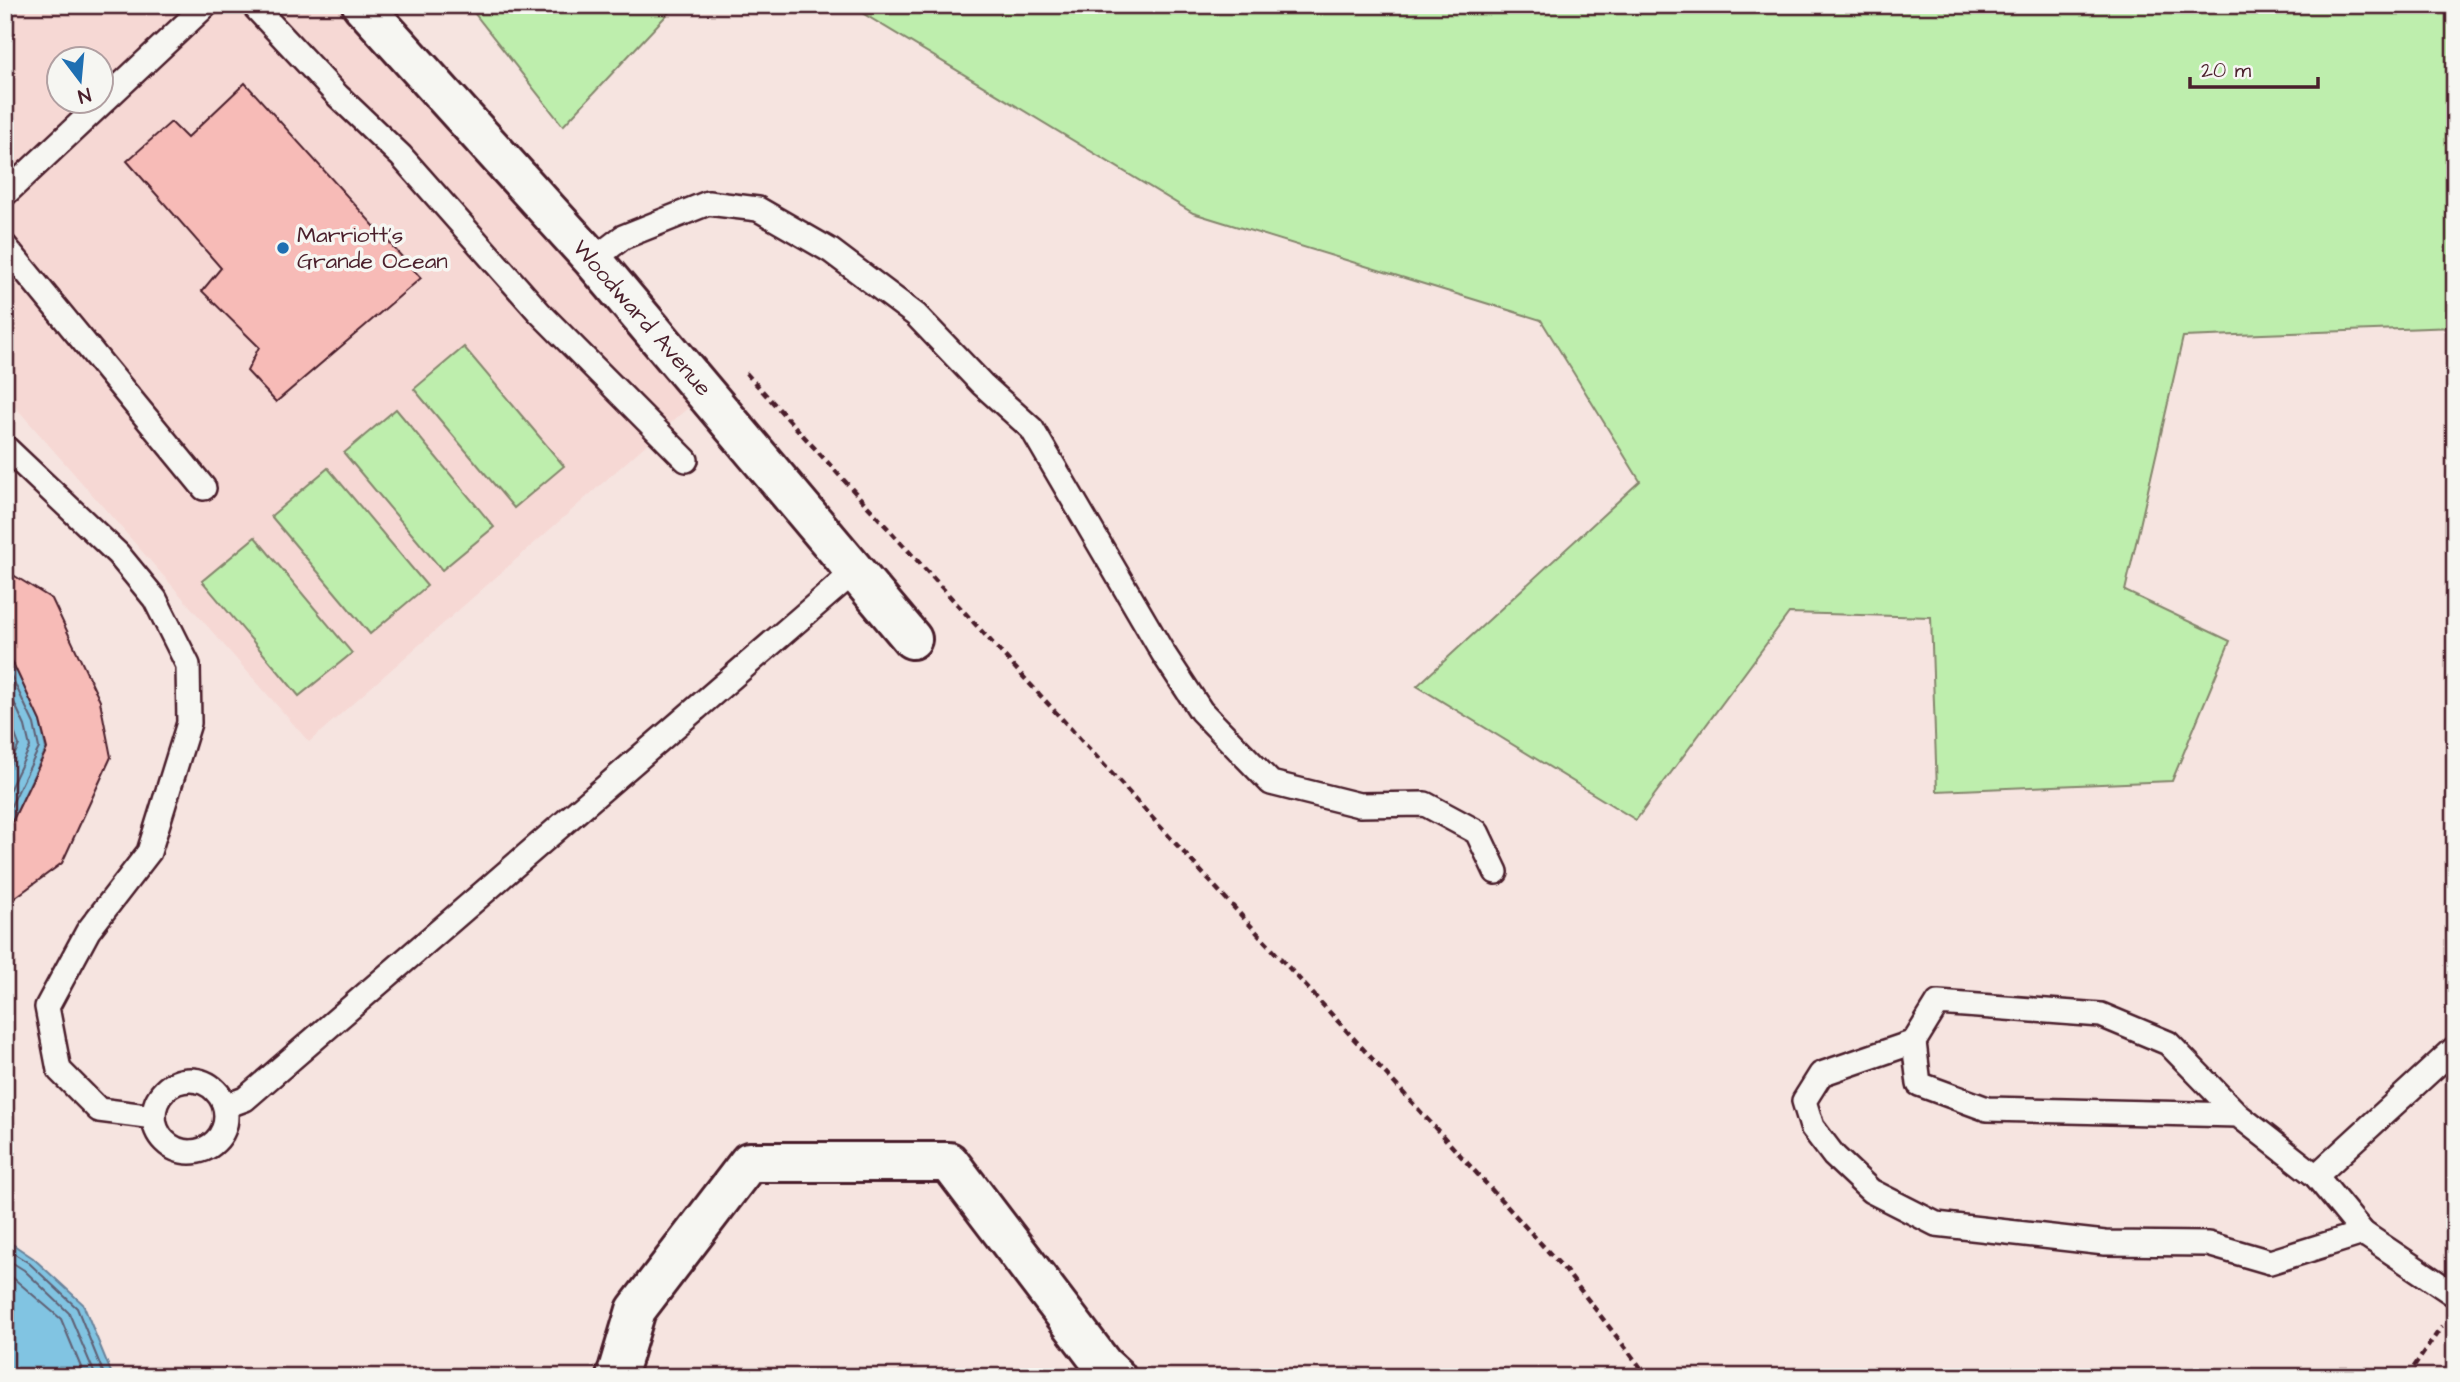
<svg xmlns="http://www.w3.org/2000/svg" width="2460" height="1382" viewBox="0 0 2460 1382" font-family="'Architects Daughter',sans-serif">
<style>
.built{fill:#f6d8d4;fill-rule:evenodd}
.green{fill:#beeead;stroke:#84866c;stroke-width:2}
.water{fill:#81c4e2;stroke:#6b8299;stroke-width:2}
.lines{fill:none;stroke-linecap:round;stroke-linejoin:round}
.shore{stroke:#606174;stroke-width:2}
.building{fill:#f7bbb7;stroke:#4a1f2b;stroke-width:2}
.service-casing{stroke:#4a1f2b;stroke-width:28}
.minor-casing{stroke:#4a1f2b;stroke-width:44}
.path{stroke:#4a1f2b;stroke-width:4.5;stroke-dasharray:7 5;stroke-linecap:butt}
.service{stroke:#f6f6f2;stroke-width:23}
.minor{stroke:#f6f6f2;stroke-width:38}
.poi-dot{fill:#1f6fb2;stroke:#f6f6f2;stroke-width:2.5}
.labels{text-anchor:middle;dominant-baseline:central;stroke-width:7;stroke-linejoin:round;paint-order:stroke}
.poi-label{font-size:23px;fill:#4a1f2b;stroke:#f6f6f2;text-anchor:start}
.street-label{font-size:23px;fill:#4a1f2b;stroke:#f6f6f2}
</style>
<rect width="100%" height="100%" fill="#f6e4e0"/>
<filter id="ink" filterUnits="userSpaceOnUse"><feTurbulence type="fractalNoise" baseFrequency=".0143" numOctaves="2"/><feDisplacementMap in="SourceGraphic" scale="14" xChannelSelector="R" yChannelSelector="G"/><feConvolveMatrix kernelMatrix="1 2 1 2 8 2 1 2 1" color-interpolation-filters="sRGB"/></filter>
<g filter="url(#ink)">
<!-- built -->
<path class="built" d="M 5,5 L 337,5 L 699,398 L 309,742 L 5,395 ZM 60,60 L 102,60 L 102,102 L 60,102 Z"/>
<!-- green -->
<g class="green">
<polygon points="468,5 676,5 563,126"/>
<polygon points="849,5 2455,5 2455,327 2183,337 2125,591 2230,641 2172,781 1937,791 1931,617 1789,613 1636,820 1417,686 1640,481 1541,320 1193,213"/>
<polygon points="464,347 564,466 514,508 414,389"/>
<polygon points="396,409 494,527 442,570 344,453"/>
<polygon points="328,468 427,586 370,634 271,516"/>
<polygon points="255,537 352,653 299,696 202,581"/>
</g>
<!-- water -->
<g class="water">
<polygon points="5,646 40,721 46,749 12,822 5,827"/>
<polygon points="5,1239 33,1258 83,1304 113,1377 5,1377"/>
</g>
<g class="lines">
<!-- shore -->
<g class="shore">
<polyline points="5,663 34,724 39,748 5,818"/>
<polyline points="5,683 25,726 30,747 5,799"/>
<polyline points="5,708 19,745 5,775"/>
<polyline points="5,1248 29,1263 77,1308 105,1377"/>
<polyline points="5,1258 24,1270 69,1313 96,1377"/>
<polyline points="5,1271 61,1319 85,1377"/>
</g>
</g>
<!-- building -->
<g class="building">
<polygon points="245,83 421,278 276,402 247,371 259,347 202,291 221,268 127,161 171,122 187,138"/>
<polygon points="5,570 52,599 100,701 111,757 62,863 5,905 5,827 12,822 47,749 40,721 5,646"/>
</g>
<g class="lines">
<defs>
<g id="service">
<polyline points="253,5 338,96 401,156 539,312 686,460"/>
<polyline points="5,194 206,5"/>
<polyline points="5,246 204,488"/>
<polyline points="593,260 623,237 708,203 758,209 831,251 916,315 982,384 1032,429 1163,653 1201,711 1271,783 1359,805 1425,804 1477,832 1496,872"/>
<polyline points="5,447 118,554 155,599 188,665 189,723 149,852 88,931 47,1007 59,1070 99,1110 154,1117"/>
<polyline points="1914,1042 1821,1074 1804,1101 1812,1127 1834,1156 1871,1191 1936,1224 2105,1243 2208,1244 2270,1262 2363,1233"/>
<circle cx="190" cy="1116" r="36"/>
<polyline points="226,1106 245,1099 855,571"/>
<polyline points="2238,1115 1987,1109 1919,1084 1914,1042 1938,1003 2101,1015 2168,1043 2238,1115 2316,1176 2363,1233 2455,1295"/>
<polyline points="2316,1176 2455,1048"/>
</g>
<g id="minor">
<polyline points="362,5 593,260 912,639"/>
<polyline points="616,1377 636,1310 749,1162 949,1162 1103,1365 1116,1377"/>
</g>
</defs>
<!-- service casing -->
<use href="#service" class="service-casing"/>
<!-- minor casing -->
<use href="#minor" class="minor-casing"/>
<!-- path -->
<g class="path">
<polyline points="746,373 1565,1270 1648,1377"/>
<polyline points="2407,1377 2442,1326"/>
</g>
<!-- service -->
<use href="#service" class="service"/>
<!-- minor -->
<use href="#minor" class="minor"/>
</g>
</g>
<!-- markers -->
<circle class="poi-dot" cx="283" cy="248" r="7"/>
<g class="labels">
<!-- poi labels -->
<g class="poi-label">
<text x="297" y="235">Marriott's<tspan x="297" dy="26">Grande Ocean</tspan></text>
</g>
<!-- street labels -->
<g class="street-label">
<text transform="translate(642 318) rotate(49)">Woodward Avenue</text>
</g>
</g>
<!-- margin -->
<rect width="2460" height="1382" fill="none" stroke="#f6f6f2" stroke-width="28"/>
<rect x="14" y="14" width="2432" height="1354" fill="none" stroke="#4a1f2b" stroke-width="2.5" filter="url(#ink)"/>
<!-- north arrow -->
<g transform="translate(80 80) rotate(164)"><circle r="33" fill="#f6f6f2" stroke="#b1a0a2" stroke-width="2"/>
<path d="M0-5L12 26L0 18L-12 26Z" fill="#1f6fb2"/>
<text y="-10" font-size="19" font-weight="bold" text-anchor="middle" fill="#4a1f2b">N</text>
</g>
<!-- scale -->
<path d="M2190 77v10h128v-10" fill="none" stroke="#4a1f2b" stroke-width="3.5"/>
<text x="2201" y="77" font-size="21" fill="#4a1f2b" stroke="#f6f6f2" stroke-width="5" paint-order="stroke">20 m</text>
</svg>
